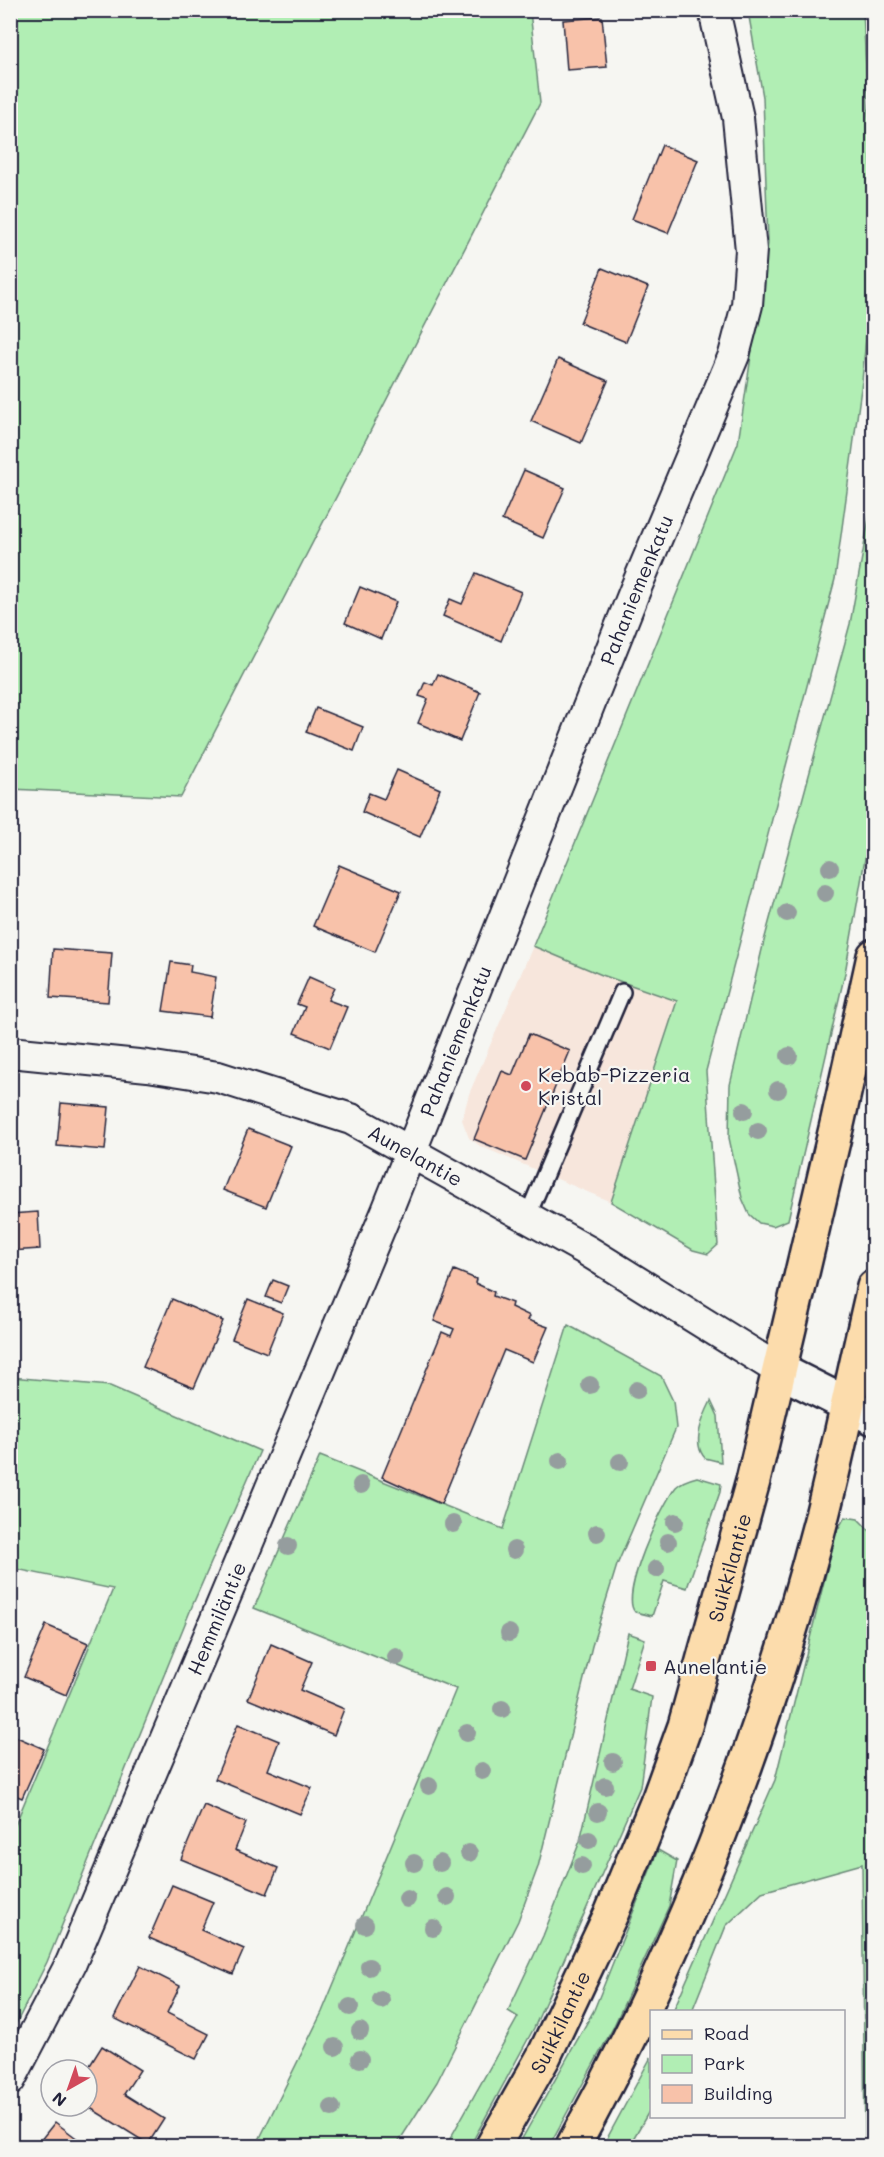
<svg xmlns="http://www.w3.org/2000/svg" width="884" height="2157" viewBox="0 0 884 2157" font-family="Mali,sans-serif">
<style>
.built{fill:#f7e6dc}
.green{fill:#b1eeb4;stroke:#6a8878;stroke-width:1.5}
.building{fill:#f8c2aa;stroke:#22223b;stroke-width:1.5}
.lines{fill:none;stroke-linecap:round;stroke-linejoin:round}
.service-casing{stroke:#22223b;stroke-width:20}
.minor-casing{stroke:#22223b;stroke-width:34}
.tertiary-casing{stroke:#22223b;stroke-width:38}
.primary-casing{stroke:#22223b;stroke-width:38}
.service{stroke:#f6f6f2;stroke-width:15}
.minor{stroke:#f6f6f2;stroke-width:30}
.tertiary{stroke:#f6f6f2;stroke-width:33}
.primary{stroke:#fcdcac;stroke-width:33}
.tree{fill:#959d9e}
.poi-dot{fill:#d1495b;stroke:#f6f6f2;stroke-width:2}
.labels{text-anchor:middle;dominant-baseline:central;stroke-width:4.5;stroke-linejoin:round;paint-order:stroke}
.street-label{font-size:20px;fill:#22223b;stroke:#f6f6f2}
.poi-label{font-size:20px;fill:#22223b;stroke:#f6f6f2;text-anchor:start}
</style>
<rect width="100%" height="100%" fill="#f6f6f2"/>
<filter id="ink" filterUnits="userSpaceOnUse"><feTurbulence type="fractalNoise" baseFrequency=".0167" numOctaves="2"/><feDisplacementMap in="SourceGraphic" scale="12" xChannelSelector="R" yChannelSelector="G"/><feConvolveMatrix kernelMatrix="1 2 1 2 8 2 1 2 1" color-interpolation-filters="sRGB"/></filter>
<g filter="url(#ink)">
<!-- built -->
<polygon class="built" points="533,946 602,975 677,1001 611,1202 480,1146 469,1138 462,1120 469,1094"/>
<!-- green -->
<g class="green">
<polygon points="11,10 530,11 540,103 181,797 11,789"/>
<polygon points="748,11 863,11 873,201 874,252 862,381 835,579 706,1071 718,1245 708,1254 693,1250 611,1202 677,1001 602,975 533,946 738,443 768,243 763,97"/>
<polygon points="873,496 873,813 845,973 788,1220 773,1226 759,1223 749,1214 742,1198 729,1138 730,1085 764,941 850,624"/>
<polygon points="568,1325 661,1376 673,1401 676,1428 617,1565 592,1646 538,1867 518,1921 437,2082 396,2146 256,2146 322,2012 456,1689 254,1608 320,1456 503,1529"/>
<polygon points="11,1377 110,1386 260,1451 193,1604 47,1962 11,2034 11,1835 113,1589 11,1568"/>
<path d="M 711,1401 L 718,1416 L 721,1462 L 705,1458 C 691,1443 703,1417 711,1401 Z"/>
<path d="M 697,1477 L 721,1484 L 720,1492 L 687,1588 L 664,1581 L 652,1616 L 635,1612 C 619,1596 662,1504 676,1487 C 682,1481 689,1479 697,1477 Z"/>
<polygon points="845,1517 858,1519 874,1535 873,2146 865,2146 862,1864 762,1892 726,1926 692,2011 673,2011 775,1780 836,1533"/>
<polygon points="628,1633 645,1639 629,1689 652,1697 640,1787 534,2028 470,2146 446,2146 518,2017 508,2011 543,1936 580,1841"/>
<polygon points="658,1850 677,1861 669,1906 613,2028 549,2146 518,2146 594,2010"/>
<polygon points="651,2057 651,2108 629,2146 603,2146"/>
</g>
<!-- building -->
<g class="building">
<polygon points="602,17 607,67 567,70 563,20"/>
<polygon points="662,145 698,160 668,233 632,219"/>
<polygon points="602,268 648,287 626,342 580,323"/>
<polygon points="558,359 608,381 581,443 531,421"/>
<polygon points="524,470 565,488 543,538 502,520"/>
<polygon points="476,573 521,592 501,641 443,616 450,599 462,604"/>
<polygon points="360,587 396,602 381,639 345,623"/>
<polygon points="438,674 480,692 460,741 418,723 428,699 419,696 425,682 433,685"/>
<polygon points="316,708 363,727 354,751 306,732"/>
<polygon points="397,770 440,789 420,837 362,812 369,793 384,799"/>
<polygon points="339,865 401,891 375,952 313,926"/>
<polygon points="53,949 112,953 108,1002 50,998"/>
<polygon points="171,962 191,965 190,972 216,977 210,1017 163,1011"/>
<polygon points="309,977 334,988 328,1000 347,1007 330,1048 294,1033 305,1007 297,1004"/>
<polygon points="529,1034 570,1051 525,1160 474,1139 502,1071 512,1075"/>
<polygon points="61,1103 109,1107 105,1150 57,1146"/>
<polygon points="248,1129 291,1146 266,1207 223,1190"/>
<polygon points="38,1212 40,1249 10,1251 10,1214"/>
<polygon points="454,1270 476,1279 475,1283 494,1292 493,1296 512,1303 511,1307 530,1316 528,1320 548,1327 533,1362 504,1350 441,1504 382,1477 442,1332 451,1336 454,1329 434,1321"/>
<polygon points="273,1280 288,1286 281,1303 266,1297"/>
<polygon points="172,1299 223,1321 194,1388 143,1367"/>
<polygon points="248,1299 283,1313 267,1353 232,1339"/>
<polygon points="46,1625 88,1643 66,1695 24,1677"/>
<polygon points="271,1644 312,1662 300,1690 344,1709 334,1735 248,1699"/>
<polygon points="238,1724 279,1741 268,1770 312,1788 300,1814 215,1779"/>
<polygon points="10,1734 44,1749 22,1798 10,1793"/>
<polygon points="204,1805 246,1823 235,1850 278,1868 267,1894 181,1859"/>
<polygon points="172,1885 213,1902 201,1930 244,1949 233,1974 149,1938"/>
<polygon points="140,1966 180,1986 167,2013 209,2034 196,2059 114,2018"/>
<polygon points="102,2046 140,2070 124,2094 164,2119 148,2144 87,2106 87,2070"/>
<polygon points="55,2122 87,2146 36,2146"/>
</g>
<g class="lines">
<defs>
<polyline id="service" points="527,1217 622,992"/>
<g id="minor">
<path id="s1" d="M 10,1052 L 148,1066 L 218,1077 L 351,1119 L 586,1250 L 779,1370"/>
<path id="s2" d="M 10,2080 L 71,1963 L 187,1688 L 387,1211 L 635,590 L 734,355 L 747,305 L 751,250 L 738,118 L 714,10"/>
</g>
<polyline id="tertiary" points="779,1370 874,1418"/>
<g id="primary">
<path id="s3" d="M 493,2146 L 544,2056 L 612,1912 L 659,1798 L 685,1726 L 753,1481 L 838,1120 L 874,956"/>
<path d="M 573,2146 C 682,1949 766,1734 822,1516 C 841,1440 856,1363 874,1287"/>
</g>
</defs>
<!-- service casing -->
<use href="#service" class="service-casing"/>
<!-- minor casing -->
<use href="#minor" class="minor-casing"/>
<!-- tertiary casing -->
<use href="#tertiary" class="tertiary-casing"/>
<!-- primary casing -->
<use href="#primary" class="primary-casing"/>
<!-- service -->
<use href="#service" class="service"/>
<!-- minor -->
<use href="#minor" class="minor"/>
<!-- tertiary -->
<use href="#tertiary" class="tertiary"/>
<!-- primary -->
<use href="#primary" class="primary"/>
</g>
<!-- trees -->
<g class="tree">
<circle cx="830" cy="868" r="9"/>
<circle cx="825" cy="893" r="9"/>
<circle cx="787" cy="913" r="9"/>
<circle cx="789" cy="1056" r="9"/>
<circle cx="778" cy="1090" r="9"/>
<circle cx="744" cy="1111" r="9"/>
<circle cx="758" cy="1131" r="9"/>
<circle cx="590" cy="1385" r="9"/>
<circle cx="637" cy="1390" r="9"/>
<circle cx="560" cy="1461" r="9"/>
<circle cx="620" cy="1462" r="9"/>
<circle cx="361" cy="1485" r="9"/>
<circle cx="675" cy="1522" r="9"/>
<circle cx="453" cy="1524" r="9"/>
<circle cx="597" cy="1533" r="9"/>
<circle cx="668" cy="1542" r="9"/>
<circle cx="288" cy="1546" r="9"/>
<circle cx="514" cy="1550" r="9"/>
<circle cx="656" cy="1569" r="9"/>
<circle cx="509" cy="1633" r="9"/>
<circle cx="396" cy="1657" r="9"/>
<circle cx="502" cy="1709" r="9"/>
<circle cx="467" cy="1733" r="9"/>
<circle cx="613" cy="1762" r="9"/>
<circle cx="482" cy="1771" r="9"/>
<circle cx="429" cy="1786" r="9"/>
<circle cx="605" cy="1786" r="9"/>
<circle cx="598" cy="1812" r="9"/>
<circle cx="589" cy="1840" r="9"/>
<circle cx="469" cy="1853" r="9"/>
<circle cx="414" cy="1863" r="9"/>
<circle cx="440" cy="1863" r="9"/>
<circle cx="582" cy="1866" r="9"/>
<circle cx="447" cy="1897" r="9"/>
<circle cx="407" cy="1899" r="9"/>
<circle cx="365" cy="1925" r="9"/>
<circle cx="433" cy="1928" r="9"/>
<circle cx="369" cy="1967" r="9"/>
<circle cx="381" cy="2000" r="9"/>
<circle cx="350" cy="2007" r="9"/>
<circle cx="360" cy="2031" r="9"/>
<circle cx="335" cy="2047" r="9"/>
<circle cx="360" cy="2059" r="9"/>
<circle cx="332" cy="2108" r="9"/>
</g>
</g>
<!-- markers -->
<g class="poi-dot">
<circle cx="526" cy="1086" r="6"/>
<rect x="645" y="1660" width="12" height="12" rx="3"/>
</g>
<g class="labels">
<!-- street labels -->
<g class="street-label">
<text stroke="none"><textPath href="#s2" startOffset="1617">Pahaniemenkatu</textPath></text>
<text stroke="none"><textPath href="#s2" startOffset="1131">Pahaniemenkatu</textPath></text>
<text stroke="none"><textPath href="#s1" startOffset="423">Aunelantie</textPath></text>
<text stroke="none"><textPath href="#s3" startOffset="627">Suikkilantie</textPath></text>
<text stroke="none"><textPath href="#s2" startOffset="506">Hemmiläntie</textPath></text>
<text stroke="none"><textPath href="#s3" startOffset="141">Suikkilantie</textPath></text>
</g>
<!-- poi labels -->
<g class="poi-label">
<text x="538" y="1074">Kebab-Pizzeria<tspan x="538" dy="23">Kristal</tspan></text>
<text x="663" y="1666">Aunelantie</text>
</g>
</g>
<!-- margin -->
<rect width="884" height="2157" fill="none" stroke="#f6f6f2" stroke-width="36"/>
<rect x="18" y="18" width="848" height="2121" fill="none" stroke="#22223b" stroke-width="2" filter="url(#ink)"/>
<!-- legend -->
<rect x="650" y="2010" width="195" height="108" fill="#f6f6f2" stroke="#a1a1a9" stroke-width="1.5"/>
<rect x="662" y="2030" width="30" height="9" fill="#fcdcac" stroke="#a1a1a9" stroke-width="1.5"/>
<text x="704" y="2040" font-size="18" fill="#22223b">Road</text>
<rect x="662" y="2055" width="30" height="18" fill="#b1eeb4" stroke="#a1a1a9" stroke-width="1.5"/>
<text x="704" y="2070" font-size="18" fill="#22223b">Park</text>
<rect x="662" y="2085" width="30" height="18" fill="#f8c2aa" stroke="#a1a1a9" stroke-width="1.5"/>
<text x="704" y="2100" font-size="18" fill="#22223b">Building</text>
<!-- north arrow -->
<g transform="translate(69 2088) rotate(220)"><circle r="28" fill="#f6f6f2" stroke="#a1a1a9" stroke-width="1.5"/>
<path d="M0-4.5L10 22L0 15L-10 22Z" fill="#d1495b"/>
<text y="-9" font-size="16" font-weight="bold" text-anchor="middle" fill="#22223b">N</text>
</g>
</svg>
